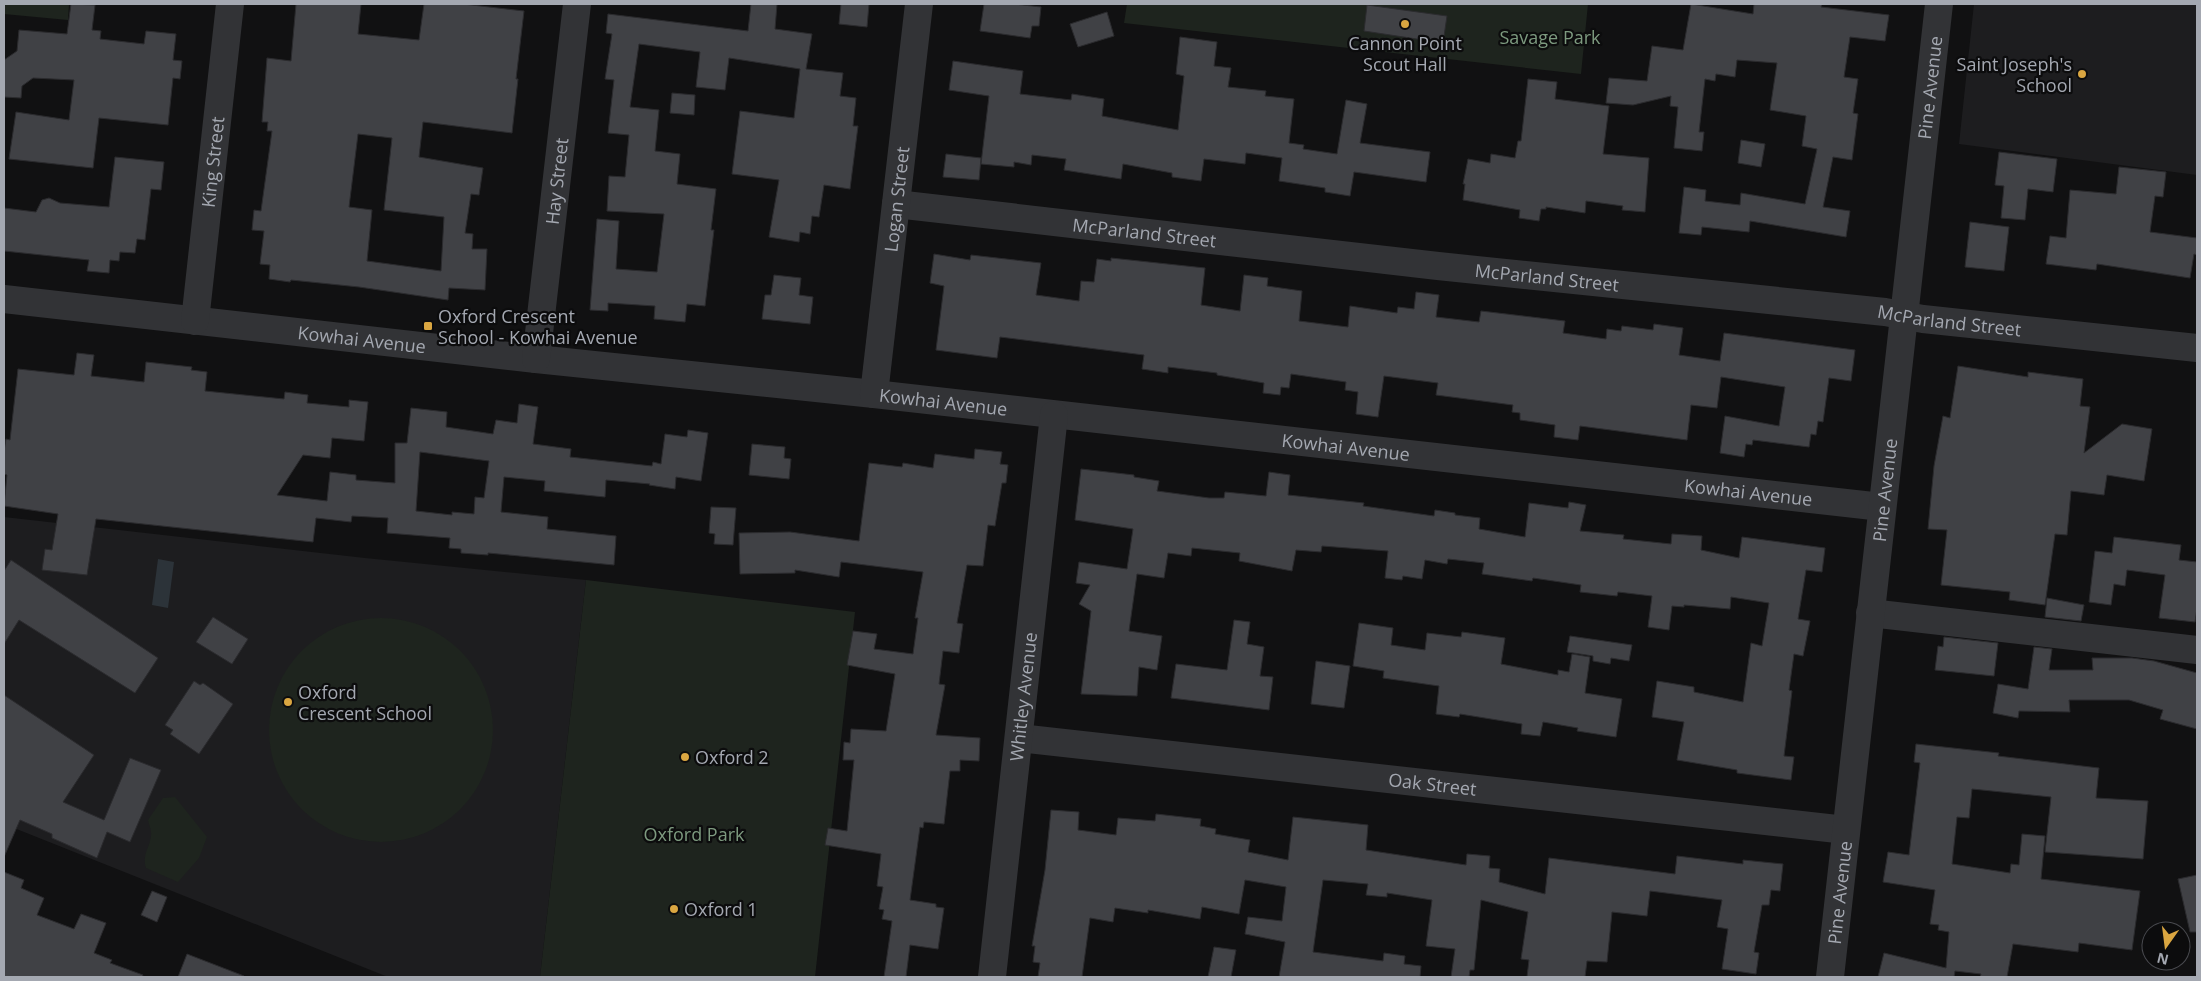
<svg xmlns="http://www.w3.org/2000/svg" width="2201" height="981" viewBox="0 0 2201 981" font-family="'Open Sans',sans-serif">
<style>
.built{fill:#1d1d1f}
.green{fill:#1e241e}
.water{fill:#2c3339}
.building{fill:#404145;stroke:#2b2b2e;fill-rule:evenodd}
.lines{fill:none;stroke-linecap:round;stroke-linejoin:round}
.minor{stroke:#323336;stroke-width:28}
.poi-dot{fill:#daa641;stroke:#0c0c0d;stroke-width:2}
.labels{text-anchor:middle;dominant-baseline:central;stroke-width:4.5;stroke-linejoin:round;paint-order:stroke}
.park-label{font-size:18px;fill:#7d9a7f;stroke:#0c0c0d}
.poi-label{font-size:18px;fill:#a4a8b1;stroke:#0c0c0d;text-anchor:start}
.street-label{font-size:18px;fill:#a4a8b1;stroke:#0c0c0d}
</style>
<rect width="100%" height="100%" fill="#111112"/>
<!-- built -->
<g class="built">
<polygon points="1974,4 2197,4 2197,175 1959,144"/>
<polygon points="4,517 365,558 586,580 540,977 388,977 4,824"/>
</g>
<!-- green -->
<g class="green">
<polygon points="4,4 69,4 68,20 4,14"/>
<polygon points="1127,4 1588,4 1581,74 1124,23"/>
<polygon points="586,580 855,612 815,977 540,977"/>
<circle cx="381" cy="730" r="112"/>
<path d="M 175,797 L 207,837 L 199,858 L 178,882 L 146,868 C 142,855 149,849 151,836 C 152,831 149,825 148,820 L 163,798 Z"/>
</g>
<!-- water -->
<polygon class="water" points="158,559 174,562 168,608 152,605"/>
<!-- building -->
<g class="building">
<polygon points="71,4 95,5 92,30 101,31 100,39 144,44 146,31 176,34 173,60 182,61 180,79 173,78 168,125 99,118 93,168 9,159 16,112 69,120 74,80 33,78 22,86 21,98 4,97 4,60 17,51 19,30 67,34"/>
<path d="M 296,4 L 361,4 L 358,34 L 419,40 L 424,4 L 463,4 L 524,11 L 516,79 L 518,79 L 512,133 L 423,122 L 419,157 L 483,168 L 479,195 L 471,194 L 465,233 L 473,234 L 472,249 L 487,249 L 485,290 L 449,288 L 448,300 L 359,287 L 291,280 L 290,282 L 269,279 L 270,265 L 260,264 L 264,231 L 252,230 L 254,210 L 261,211 L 272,131 L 267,131 L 268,122 L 262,122 L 267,58 L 291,61 ZM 358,134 L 392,138 L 384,210 L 444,217 L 441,271 L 367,261 L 372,210 L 349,207 Z"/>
<polygon points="751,4 777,4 775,29 812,34 806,69 843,73 840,96 856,98 853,126 858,126 850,189 824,185 819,217 812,216 810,234 800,232 799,242 769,237 779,180 732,174 740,111 794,118 800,69 729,58 725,90 696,87 700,52 639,44 630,107 659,110 655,151 680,154 677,184 716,189 711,230 714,230 705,306 687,304 685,322 654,319 655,306 608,303 608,311 590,310 597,219 619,221 616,269 657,272 664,214 607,211 609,176 625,177 629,135 608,133 614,80 605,79 612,34 606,33 608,14 748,31"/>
<polygon points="841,4 869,4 867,27 839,24"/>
<polygon points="984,4 1014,4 1041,7 1039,26 1032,26 1030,38 980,31"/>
<polygon points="1691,4 1753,14 1754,4 1822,4 1821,7 1889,15 1885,41 1850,37 1844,77 1858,79 1853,113 1858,114 1852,160 1833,157 1823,207 1850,211 1846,237 1750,221 1749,232 1702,227 1701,235 1679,233 1684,187 1706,190 1705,201 1740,205 1741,193 1805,204 1817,149 1802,146 1806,116 1770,110 1777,63 1737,60 1735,77 1716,74 1715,81 1705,79 1699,132 1704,132 1702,151 1674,148 1678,107 1670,106 1671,96 1633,105 1606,103 1609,78 1647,81 1652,46 1683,50"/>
<polygon points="1367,5 1447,16 1443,43 1364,31"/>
<polygon points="1107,12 1114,36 1078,47 1070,24"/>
<polygon points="1180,37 1217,42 1214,66 1231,68 1228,87 1266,91 1265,96 1294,99 1289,143 1304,145 1303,149 1337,154 1346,100 1367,104 1360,143 1430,152 1426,182 1354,172 1350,196 1325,192 1325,188 1279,181 1282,158 1246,153 1245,164 1204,159 1201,181 1172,177 1172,173 1123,164 1121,179 1064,170 1066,159 1032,155 1031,165 1014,162 1014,167 981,164 989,96 949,90 953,61 1023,71 1020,94 1071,100 1072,94 1104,99 1102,116 1178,130 1184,76 1176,74"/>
<polygon points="1528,79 1557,82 1555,99 1609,106 1603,154 1649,158 1645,212 1622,210 1623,206 1586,201 1585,213 1546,207 1546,209 1541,209 1539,221 1519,218 1520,210 1463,200 1465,184 1463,184 1468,159 1490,163 1491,154 1515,158 1518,141 1521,141"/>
<polygon points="672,93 695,95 694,115 670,113"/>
<polygon points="1741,140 1765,144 1761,167 1738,163"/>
<polygon points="1999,152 2057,159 2053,192 2028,189 2025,220 2001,218 2004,186 1995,185"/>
<polygon points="946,154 981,158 979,180 943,177"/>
<polygon points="115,157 164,162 161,190 151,189 145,240 137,239 135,253 120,252 119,261 110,260 109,273 87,271 89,260 4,251 4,208 36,212 42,200 49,198 60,203 109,207"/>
<polygon points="2119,167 2166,172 2163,197 2155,196 2150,232 2197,238 2197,255 2194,254 2190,278 2097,264 2096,270 2046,264 2050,236 2066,238 2070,190 2116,194"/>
<polygon points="1970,222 2009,227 2004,271 1965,267"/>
<polygon points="934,254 970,260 971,255 1041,263 1036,295 1079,301 1081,281 1094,282 1097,259 1111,261 1111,258 1205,268 1201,305 1240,311 1244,275 1268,278 1267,286 1302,291 1299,321 1348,327 1350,306 1397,313 1398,307 1414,309 1416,292 1439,295 1436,317 1479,322 1481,311 1565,321 1563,333 1606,339 1607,329 1621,331 1622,326 1653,330 1654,324 1683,328 1679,355 1720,361 1724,333 1855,350 1851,381 1829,378 1823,422 1818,421 1816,435 1811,434 1809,447 1753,440 1752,445 1746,444 1744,457 1720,453 1725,416 1779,426 1785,387 1721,377 1717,408 1691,405 1687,440 1580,426 1578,440 1554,437 1555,425 1520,420 1520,413 1512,412 1513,405 1436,395 1438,383 1384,376 1378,417 1356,414 1358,392 1345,390 1346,382 1291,374 1289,388 1281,387 1280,395 1263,393 1264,383 1217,375 1217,373 1168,367 1168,373 1142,369 1144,355 1000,337 997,358 936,350 944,286 930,283"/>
<polygon points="774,275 801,278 799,295 813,297 810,324 762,319 765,295 771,295"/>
<path d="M 77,353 L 94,355 L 91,376 L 144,382 L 146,362 L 192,367 L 191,370 L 207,372 L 205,391 L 284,399 L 285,392 L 308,395 L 307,403 L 349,407 L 349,400 L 368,402 L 364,441 L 332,438 L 330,458 L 303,455 L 277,495 L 327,501 L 330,472 L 356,475 L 356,480 L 395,483 L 395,443 L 407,443 L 411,408 L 447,412 L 446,427 L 493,434 L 496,420 L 517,423 L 519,404 L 538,407 L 533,444 L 571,449 L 570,457 L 652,466 L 653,462 L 661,464 L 665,434 L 687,437 L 688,430 L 708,433 L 701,481 L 676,477 L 675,489 L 649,485 L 650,484 L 606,480 L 605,497 L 544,491 L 545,481 L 504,477 L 501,512 L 548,517 L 547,529 L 616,536 L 614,565 L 488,553 L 488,555 L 461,553 L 461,549 L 449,548 L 450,538 L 387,533 L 388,518 L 352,516 L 351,522 L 316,518 L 313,542 L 96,519 L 87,575 L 42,570 L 45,549 L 52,550 L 58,514 L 4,506 L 7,475 L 4,474 L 4,451 L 6,439 L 10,440 L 18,369 L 74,375 ZM 420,452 L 489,461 L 484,498 L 475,497 L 474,514 L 452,512 L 452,515 L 416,511 Z"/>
<polygon points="1958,366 2028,377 2028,372 2083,379 2080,406 2090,407 2084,453 2122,424 2152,429 2144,481 2107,475 2104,495 2071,491 2067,535 2055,534 2045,605 2009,600 2010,592 1941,585 1947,530 1928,529 1934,466 1943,416 1950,418"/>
<polygon points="752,444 785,447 784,458 791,459 789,479 749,475"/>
<polygon points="975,449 1002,452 1000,464 1008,465 1006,483 1002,483 995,526 988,525 983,566 967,565 957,623 963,624 959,653 943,651 939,684 945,685 936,735 980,738 979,761 960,760 960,771 950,771 944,824 924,822 923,828 920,827 910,900 936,904 936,907 944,908 938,949 910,945 906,977 884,977 892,921 882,919 884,910 879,909 883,887 877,886 881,854 825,845 828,828 847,831 854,760 843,760 844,742 850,743 851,729 886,731 895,674 847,665 853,631 877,634 874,649 913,654 918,618 915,618 923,572 841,562 839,577 795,570 795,573 740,574 739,533 790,532 859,541 869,463 902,467 903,463 933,468 935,454 974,459"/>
<polygon points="1081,469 1134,475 1134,477 1159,481 1157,491 1209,498 1224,498 1225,492 1266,496 1269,472 1290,475 1288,495 1364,503 1363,506 1434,516 1435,510 1455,513 1455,515 1480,518 1479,529 1525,537 1529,503 1568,508 1569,502 1586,505 1580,531 1624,535 1623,539 1671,544 1672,534 1702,536 1701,550 1739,558 1742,537 1825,548 1822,572 1806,570 1798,619 1810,621 1803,656 1794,654 1789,690 1792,691 1784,756 1794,757 1791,780 1737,773 1737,770 1677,760 1684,722 1652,717 1657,681 1694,687 1694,692 1743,702 1751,643 1762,646 1769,603 1731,597 1730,609 1684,605 1684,607 1672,606 1669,630 1648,627 1652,596 1618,592 1617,596 1580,592 1581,585 1533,578 1532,581 1482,574 1484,563 1448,559 1447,564 1425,560 1422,579 1403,576 1402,580 1385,578 1388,551 1322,546 1321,552 1296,550 1292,571 1239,561 1240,553 1192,548 1191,556 1168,553 1164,578 1137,574 1129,631 1162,636 1157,670 1139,667 1137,696 1081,694 1091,611 1079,604 1090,585 1076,583 1079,562 1127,569 1133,529 1075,520"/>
<polygon points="711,507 736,508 733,545 714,544 715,534 709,533"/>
<polygon points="2114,537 2181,545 2179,560 2197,562 2197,608 2195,622 2159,618 2165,575 2127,570 2125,586 2114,584 2111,605 2089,602 2095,551 2112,553"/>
<polygon points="11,560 158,658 135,693 19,620 4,644 4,571"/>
<polygon points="2047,598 2084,605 2081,621 2045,617"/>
<polygon points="213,617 248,639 232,664 196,642"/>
<polygon points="1234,620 1250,622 1247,644 1264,647 1260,676 1273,677 1269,710 1171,698 1176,664 1227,670"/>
<polygon points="1359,623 1393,628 1391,645 1425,650 1427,633 1461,637 1462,632 1505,638 1501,664 1558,675 1558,670 1569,672 1572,654 1590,657 1585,693 1622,699 1616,737 1577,731 1578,728 1543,722 1540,736 1521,734 1522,724 1460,714 1459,717 1436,714 1439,686 1383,678 1384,671 1353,666"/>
<polygon points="1570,636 1632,645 1629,661 1611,658 1610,664 1593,661 1593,656 1567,652"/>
<polygon points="1944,637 1998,643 1994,676 1935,670 1938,646 1943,647"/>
<polygon points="2034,647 2052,649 2049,670 2093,670 2092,658 2132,658 2154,661 2197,673 2197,729 2160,719 2163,710 2129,700 2069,700 2070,712 2019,711 2018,718 1993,713 1998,684 2028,689"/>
<polygon points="1316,661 1350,666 1344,708 1311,704"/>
<polygon points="194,681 200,685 203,683 233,704 199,754 170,734 173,730 165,725"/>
<polygon points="4,695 94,755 63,802 104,820 130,758 161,770 130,842 107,832 97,858 52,838 52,834 20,820 4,857"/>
<polygon points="1916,744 1999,753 1998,756 2099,768 2096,798 2148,801 2143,859 2045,852 2051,797 1972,789 1969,818 1957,817 1952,864 2010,873 2011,864 2019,865 2022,834 2045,836 2041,879 2140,891 2132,950 2079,943 2078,952 2013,944 2007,977 1980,977 1981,974 1955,971 1954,977 1878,977 1884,953 1946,968 1949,932 1938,930 1939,925 1930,924 1935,890 1883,882 1888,852 1909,855 1920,763 1914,762"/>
<polygon points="1051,810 1079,812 1078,830 1116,835 1118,818 1155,821 1156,814 1201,819 1200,826 1216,829 1215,834 1250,840 1248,852 1288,860 1293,817 1368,825 1366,850 1466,865 1467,854 1490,856 1489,868 1500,869 1499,882 1545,894 1549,858 1675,874 1677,856 1743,864 1743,860 1783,864 1780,891 1771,890 1769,905 1762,905 1754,952 1759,953 1756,974 1722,969 1728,929 1717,927 1722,900 1650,891 1647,916 1612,912 1607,962 1587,961 1585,977 1527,977 1529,960 1521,959 1528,912 1481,900 1474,970 1470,970 1469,977 1451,977 1455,949 1426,946 1432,900 1387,893 1387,897 1366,895 1368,884 1323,880 1313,952 1383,961 1384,953 1405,956 1404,964 1421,966 1420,977 1279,977 1285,942 1245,934 1248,917 1282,921 1286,887 1245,880 1239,914 1202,907 1200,919 1148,910 1148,913 1115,908 1113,922 1090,918 1082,977 1038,977 1040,963 1033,962 1035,946 1032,946 1045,870"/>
<polygon points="4,872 24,880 21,888 44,898 37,915 74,929 81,914 106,923 94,953 112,960 110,963 143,975 142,977 4,977"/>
<polygon points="2197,875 2197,932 2190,932 2178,879"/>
<polygon points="152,891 167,897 157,922 141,915"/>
<polygon points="1214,947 1236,950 1231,977 1208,977"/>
<polygon points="187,954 244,976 244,977 178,977"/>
</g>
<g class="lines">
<!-- minor -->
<g class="minor">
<path id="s1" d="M 896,204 L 1438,266 L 1885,312 L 1923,319 L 2197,348"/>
<path id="s2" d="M 4,299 L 536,359 L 874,394 L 1882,507"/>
<path id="s3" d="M 195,321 L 230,4"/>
<path id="s4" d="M 536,359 L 577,4"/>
<path id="s5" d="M 874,394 L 919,4"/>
<polyline points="1870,613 2197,650"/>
<path id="s6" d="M 1019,738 L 1846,830"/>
<path id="s7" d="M 992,977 L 1054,415"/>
<path id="s8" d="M 1830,977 L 1939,4"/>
</g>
</g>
<!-- markers -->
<g class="poi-dot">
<circle cx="1405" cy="24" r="5"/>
<circle cx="2082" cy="74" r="5"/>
<rect x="423" y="321" width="10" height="10" rx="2.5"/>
<circle cx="288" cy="702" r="5"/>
<circle cx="685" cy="757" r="5"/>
<circle cx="674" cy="909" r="5"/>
</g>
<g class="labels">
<!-- park labels -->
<g class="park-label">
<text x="1550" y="37">Savage Park</text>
<text x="694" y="834">Oxford Park</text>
</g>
<!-- poi labels -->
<g class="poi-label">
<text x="1405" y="43" text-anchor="middle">Cannon Point<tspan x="1405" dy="21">Scout Hall</tspan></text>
<text x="2072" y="64" text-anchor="end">Saint Joseph's<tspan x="2072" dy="21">School</tspan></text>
<text x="438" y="316">Oxford Crescent<tspan x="438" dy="21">School - Kowhai Avenue</tspan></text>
<text x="298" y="692">Oxford<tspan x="298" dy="21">Crescent School</tspan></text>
<text x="695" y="757">Oxford 2</text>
<text x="684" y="909">Oxford 1</text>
</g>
<!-- street labels -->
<g class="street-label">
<text stroke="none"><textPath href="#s8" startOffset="895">Pine Avenue</textPath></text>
<text stroke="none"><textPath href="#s3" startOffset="160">King Street</textPath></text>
<text stroke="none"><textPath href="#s4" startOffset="179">Hay Street</textPath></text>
<text stroke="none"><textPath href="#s5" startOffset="196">Logan Street</textPath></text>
<text stroke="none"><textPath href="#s1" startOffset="250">McParland Street</textPath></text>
<text stroke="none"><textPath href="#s1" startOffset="655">McParland Street</textPath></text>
<text stroke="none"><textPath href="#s1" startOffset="1060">McParland Street</textPath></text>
<text stroke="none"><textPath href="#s2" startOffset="360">Kowhai Avenue</textPath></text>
<text stroke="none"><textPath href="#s2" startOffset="945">Kowhai Avenue</textPath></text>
<text stroke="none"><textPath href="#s2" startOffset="1350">Kowhai Avenue</textPath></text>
<text stroke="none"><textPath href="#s8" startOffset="490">Pine Avenue</textPath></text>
<text stroke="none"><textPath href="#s2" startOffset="1755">Kowhai Avenue</textPath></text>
<text stroke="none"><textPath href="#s7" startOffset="282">Whitley Avenue</textPath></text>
<text stroke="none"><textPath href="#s6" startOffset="416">Oak Street</textPath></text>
<text stroke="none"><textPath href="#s8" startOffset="85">Pine Avenue</textPath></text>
</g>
</g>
<!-- border -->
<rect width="2201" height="981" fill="none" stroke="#a4a8b1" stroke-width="10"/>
<!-- north arrow -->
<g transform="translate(2166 946) rotate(194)"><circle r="24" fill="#0c0c0d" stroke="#494a4f"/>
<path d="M0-4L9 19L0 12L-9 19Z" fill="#daa641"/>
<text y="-8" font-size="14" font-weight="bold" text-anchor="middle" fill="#a4a8b1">N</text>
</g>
</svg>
